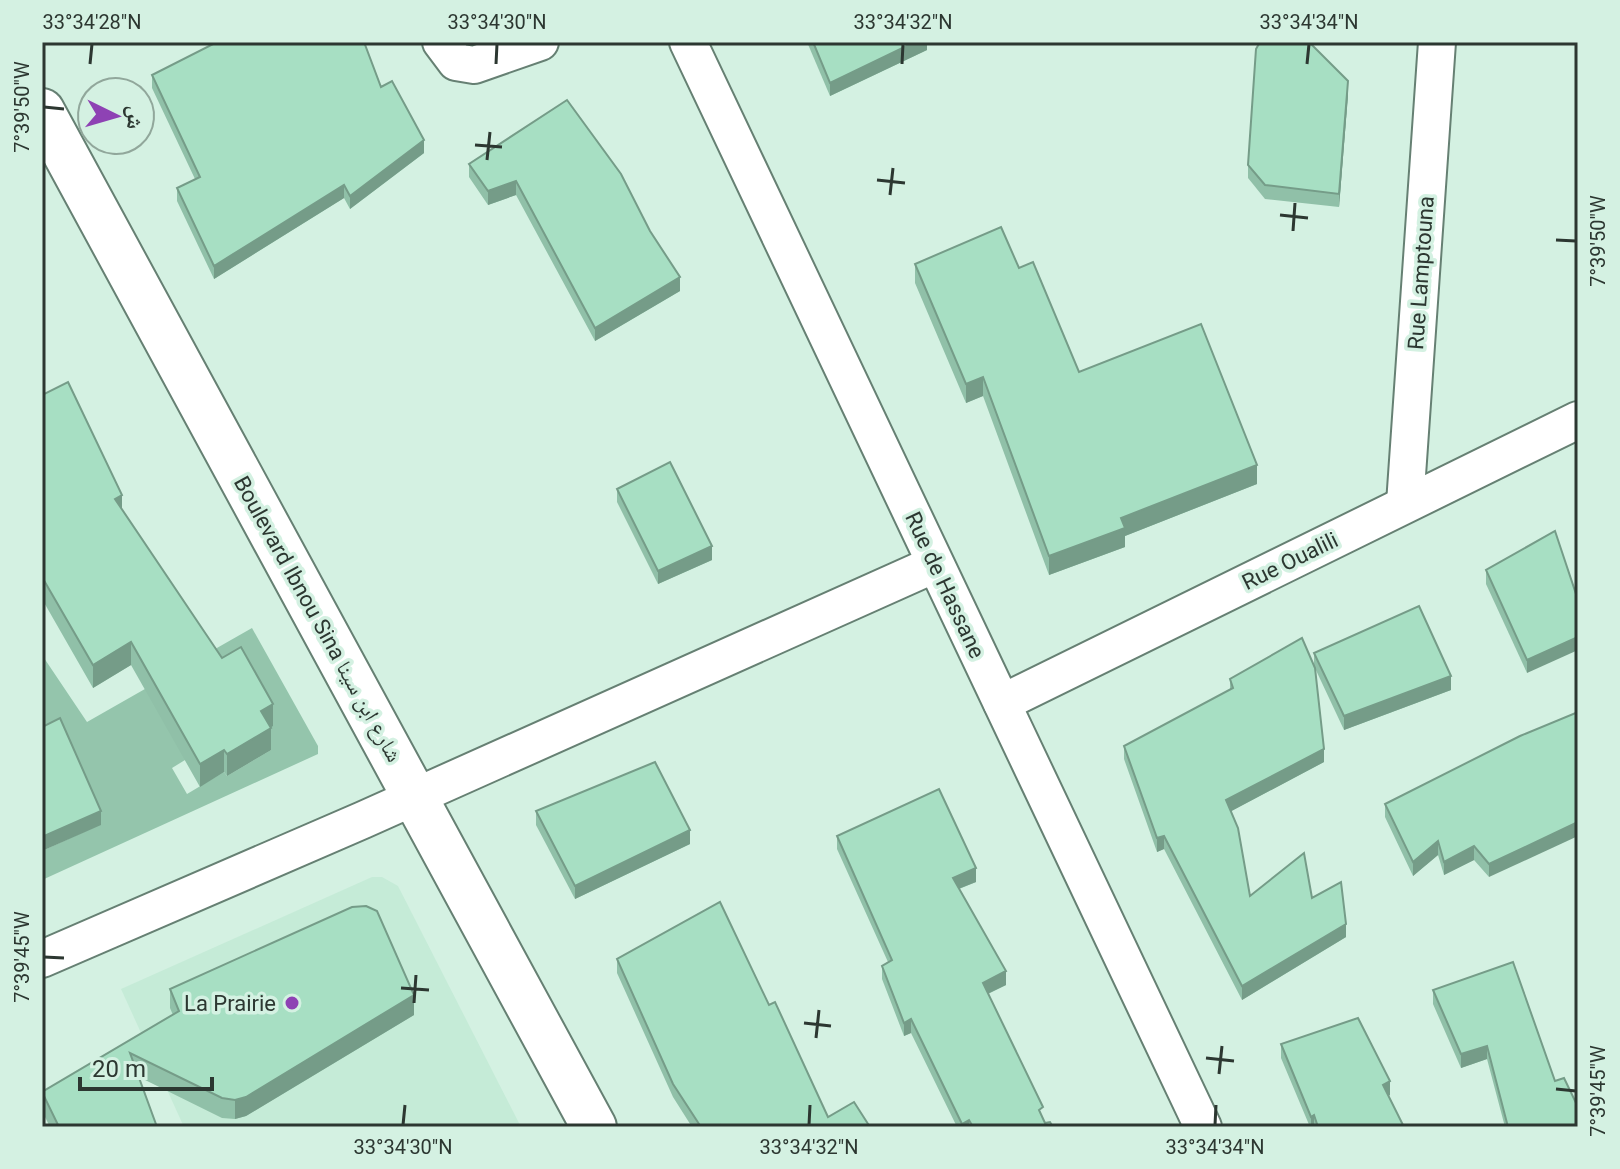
<svg xmlns="http://www.w3.org/2000/svg" width="1620" height="1169" viewBox="0 0 1620 1169" font-family="Roboto,'Noto Naskh Arabic',sans-serif">
<style>
.built{fill:#c5ebd7}
.green{fill:#94c5ac;fill-rule:evenodd}
.lines{fill:none;stroke-linecap:round;stroke-linejoin:round}
.minor-casing{stroke:#668073;stroke-width:40}
.secondary-casing{stroke:#668073;stroke-width:48}
.minor{stroke:#fff;stroke-width:36}
.secondary{stroke:#fff;stroke-width:44}
.wall{fill:#90c0a8}
.shaded-wall{fill:#759c88}
.building{fill:#a7dfc3;stroke:#759c88;stroke-width:2}
.ticks{fill:none;stroke:#2c3731;stroke-width:3}
.poi-dot{fill:#8e42b4;stroke:#d4f1e2;stroke-width:3}
.labels{text-anchor:middle;dominant-baseline:central;stroke-width:7;stroke-linejoin:round;paint-order:stroke}
.street-label{font-size:22px;fill:#2c3731;stroke:#d4f1e2}
.poi-label{font-size:22px;fill:#2c3731;stroke:#d4f1e2;text-anchor:end}
.neatline{fill:none;stroke:#2c3731;stroke-width:3}
.ticks-label{font-size:20px;text-anchor:middle;fill:#2c3731}
</style>
<rect width="100%" height="100%" fill="#d4f1e2"/>
<!-- built -->
<polygon class="built" points="372,877 382,877 398,886 521,1127 184,1127 121,989"/>
<!-- green -->
<path class="green" d="M 252,628 L 318,746 L 318,754 L 42,880 L 42,851 L 101,824 L 42,740 L 42,655 L 87,722 ZM 271,750 L 227,776 L 224,772 L 187,794 L 172,768 L 185,760 Z"/>
<g class="lines">
<defs>
<g id="minor">
<polyline points="441,42 456,62 474,65 540,42"/>
<polyline points="688,42 1203,1127"/>
<polyline points="1405,504 1437,42"/>
<polyline points="1002,703 1578,420"/>
<polyline points="42,959 363,820 935,564"/>
</g>
<polyline id="secondary" points="42,111 594,1127"/>
</defs>
<!-- minor casing -->
<use href="#minor" class="minor-casing"/>
<!-- secondary casing -->
<use href="#secondary" class="secondary-casing"/>
<!-- minor -->
<use href="#minor" class="minor"/>
<!-- secondary -->
<use href="#secondary" class="secondary"/>
</g>
<!-- wall -->
<g class="wall">
<polygon points="807,42 927,42 927,50 830,96"/>
<polygon points="152,75 381,87 424,153 350,209 344,198 214,279 177,201 177,188 195,179 152,88"/>
<polygon points="1348,95 1339,207 1265,199 1248,178 1248,165"/>
<polygon points="567,100 680,291 595,341 516,195 488,205 469,177 469,164"/>
<polygon points="915,264 1019,268 1079,372 1257,484 1125,536 1125,547 1049,575 983,396 966,403 915,283"/>
<polygon points="42,395 122,510 222,658 273,726 271,727 271,750 227,776 224,772 200,787 131,665 93,688 42,599"/>
<polygon points="617,489 712,560 658,584 617,502"/>
<polygon points="1555,531 1527,673 1486,584 1486,570"/>
<polygon points="1314,653 1451,690 1344,730 1314,666"/>
<polygon points="1230,679 1324,762 1231,811 1250,896 1312,898 1346,937 1242,1000 1164,849 1157,852 1124,759 1124,746 1230,690"/>
<polygon points="1520,736 1489,877 1474,860 1444,875 1438,855 1413,876 1385,817 1385,804"/>
<polygon points="536,811 690,844 575,899 536,825"/>
<polygon points="837,836 976,882 959,889 1006,985 988,994 1045,1123 1053,1127 957,1127 911,1033 904,1036 882,979 882,966 888,962 837,849"/>
<polygon points="617,959 769,1005 828,1117 870,1127 692,1127 673,1097 617,973"/>
<polygon points="170,989 414,1015 246,1116 235,1119 222,1118 139,1077 157,1127 50,1127 42,1111 42,1092 173,1015 170,1008"/>
<polygon points="1433,990 1555,1081 1578,1127 1505,1127 1487,1059 1461,1068 1433,1004"/>
<polygon points="1281,1044 1390,1095 1388,1096 1404,1127 1310,1127 1281,1058"/>
</g>
<!-- shaded-wall -->
<g class="shaded-wall">
<polygon points="915,42 927,42 927,50 830,96 830,83"/>
<polygon points="1348,81 1348,95 1339,207 1339,194"/>
<polygon points="424,140 424,153 350,209 350,196"/>
<polygon points="516,181 516,195 488,205 488,191"/>
<polygon points="344,185 344,198 214,279 214,266"/>
<polygon points="680,277 680,291 595,341 595,328"/>
<polygon points="983,377 983,396 966,403 966,384"/>
<polygon points="1257,465 1257,484 1125,536 1125,547 1049,575 1049,556 1121,518"/>
<polygon points="122,495 122,517 115,499"/>
<polygon points="712,546 712,560 658,584 658,571"/>
<polygon points="1578,637 1578,650 1527,673 1527,660"/>
<polygon points="131,642 131,665 93,688 93,665"/>
<polygon points="1451,676 1451,690 1344,730 1344,716"/>
<polygon points="273,704 273,726 261,733 261,711"/>
<polygon points="271,728 271,750 227,776 227,754"/>
<polygon points="1324,749 1324,762 1226,814 1226,800"/>
<polygon points="224,750 224,772 200,787 200,764"/>
<polygon points="101,811 101,825 42,851 42,837"/>
<polygon points="1578,822 1578,836 1489,877 1489,864"/>
<polygon points="690,830 690,844 575,899 575,886"/>
<polygon points="1164,836 1164,849 1157,852 1157,838"/>
<polygon points="1438,841 1438,855 1413,876 1413,862"/>
<polygon points="1474,846 1474,860 1444,875 1444,862"/>
<polygon points="976,868 976,882 953,891 953,878"/>
<polygon points="1346,924 1346,937 1242,1000 1242,986"/>
<polygon points="1006,971 1006,985 983,996 983,983"/>
<polygon points="414,995 414,1015 246,1116 235,1119 235,1100"/>
<polygon points="911,1019 911,1033 904,1036 904,1023"/>
<polygon points="1487,1046 1487,1059 1461,1068 1461,1054"/>
<polygon points="1390,1081 1390,1095 1383,1098 1383,1085"/>
<polygon points="1314,1115 1314,1127 1311,1127 1311,1117"/>
<polygon points="969,1120 969,1127 962,1127 962,1124"/>
</g>
<!-- building -->
<g class="building">
<polygon points="217,42 364,42 381,87 392,81 424,140 350,196 344,185 214,266 177,188 200,177 152,75"/>
<polygon points="813,42 915,42 830,83"/>
<polygon points="1260,42 1309,42 1348,81 1339,194 1265,185 1248,165 1256,49"/>
<polygon points="567,100 621,174 650,231 680,277 595,328 516,181 488,191 469,164"/>
<polygon points="1001,227 1019,268 1033,262 1079,372 1201,324 1257,465 1121,518 1125,528 1049,556 983,377 966,384 915,264"/>
<polygon points="68,382 122,495 115,499 222,658 241,647 273,704 261,711 271,728 227,754 224,750 200,764 131,642 93,665 42,577 42,395"/>
<polygon points="670,462 712,546 658,571 617,489"/>
<polygon points="1555,531 1578,600 1578,637 1527,660 1486,570"/>
<polygon points="1419,606 1451,676 1344,716 1314,653"/>
<polygon points="1302,638 1315,668 1324,749 1226,800 1238,828 1250,896 1304,853 1312,898 1341,882 1346,924 1242,986 1164,836 1157,838 1124,746 1233,688 1230,679"/>
<polygon points="1578,712 1578,822 1489,864 1474,846 1444,862 1438,841 1413,862 1385,804 1520,736"/>
<polygon points="60,718 101,811 42,837 42,727"/>
<polygon points="655,762 690,830 575,886 536,811"/>
<polygon points="939,789 976,868 953,878 1006,971 983,983 1043,1107 1039,1110 1045,1123 1050,1122 1053,1127 973,1127 969,1120 962,1124 911,1019 904,1023 882,966 892,960 837,836"/>
<polygon points="720,902 769,1005 775,1002 828,1117 854,1102 870,1127 722,1127 720,1125 717,1127 701,1127 673,1084 617,959"/>
<polygon points="366,906 377,911 414,995 246,1097 235,1100 222,1098 130,1053 157,1127 59,1127 42,1092 179,1011 170,989 352,907"/>
<polygon points="1513,962 1555,1081 1564,1078 1578,1107 1578,1127 1508,1127 1487,1046 1461,1054 1433,990"/>
<polygon points="1358,1018 1390,1081 1383,1085 1404,1127 1318,1127 1314,1115 1311,1117 1281,1044"/>
</g>
<!-- ticks -->
<path class="ticks" d="M 90,64 L 92,44M 496,64 L 497,44M 902,64 L 903,44M 1307,64 L 1309,44M 44,107 L 64,109M 475,145 L 502,147M 487,160 L 490,132M 877,180 L 905,183M 890,195 L 893,168M 1280,215 L 1308,218M 1293,231 L 1295,203M 1556,240 L 1576,241M 44,957 L 64,958M 401,988 L 429,990M 414,1003 L 416,975M 804,1023 L 831,1026M 816,1038 L 819,1010M 1206,1058 L 1234,1061M 1219,1074 L 1222,1046M 1556,1089 L 1576,1091M 403,1125 L 405,1105M 809,1125 L 810,1105M 1215,1125 L 1216,1105"/>
<!-- markers -->
<circle class="poi-dot" cx="292" cy="1003" r="8"/>
<g class="labels">
<!-- street labels -->
<g class="street-label">
<text transform="translate(1421 273) rotate(-86)">Rue Lamptouna</text>
<text transform="translate(1290 561) rotate(-26)">Rue Oualili</text>
<text transform="translate(945 585) rotate(65)">Rue de Hassane</text>
<text transform="translate(318 619) rotate(61)">Boulevard Ibnou Sina شارع ابن سينا</text>
</g>
<!-- poi labels -->
<g class="poi-label">
<text x="276" y="1003">La Prairie</text>
</g>
</g>
<!-- border -->
<rect width="1620" height="1169" fill="none" stroke="#d4f1e2" stroke-width="88"/>
<!-- north arrow -->
<g transform="translate(116 116) rotate(95)"><circle r="38" fill="#d4f1e2" stroke="#91a79b" stroke-width="2"/>
<path d="M0-6L14 30L0 20L-14 30Z" fill="#8e42b4"/>
<text y="-12" font-size="22" font-weight="bold" text-anchor="middle" fill="#2c3731">ش</text>
</g>
<!-- scale -->
<path d="M80 1077v12h132v-12" fill="none" stroke="#2c3731" stroke-width="4"/>
<text x="92" y="1077" font-size="24" fill="#2c3731" stroke="#d4f1e2" stroke-width="6" paint-order="stroke">20 m</text>
<rect x="44" y="44" width="1532" height="1081" class="neatline"/>
<g class="ticks-label">
<text x="92" y="29">33°34'28"N</text>
<text x="497" y="29">33°34'30"N</text>
<text x="903" y="29">33°34'32"N</text>
<text x="1309" y="29">33°34'34"N</text>
<text transform="translate(22 107) rotate(-90)" y="7">7°39'50"W</text>
<text transform="translate(1598 241) rotate(-90)" y="7">7°39'50"W</text>
<text transform="translate(22 957) rotate(-90)" y="7">7°39'45"W</text>
<text transform="translate(1598 1091) rotate(-90)" y="7">7°39'45"W</text>
<text x="403" y="1154">33°34'30"N</text>
<text x="809" y="1154">33°34'32"N</text>
<text x="1215" y="1154">33°34'34"N</text>
</g>
</svg>
